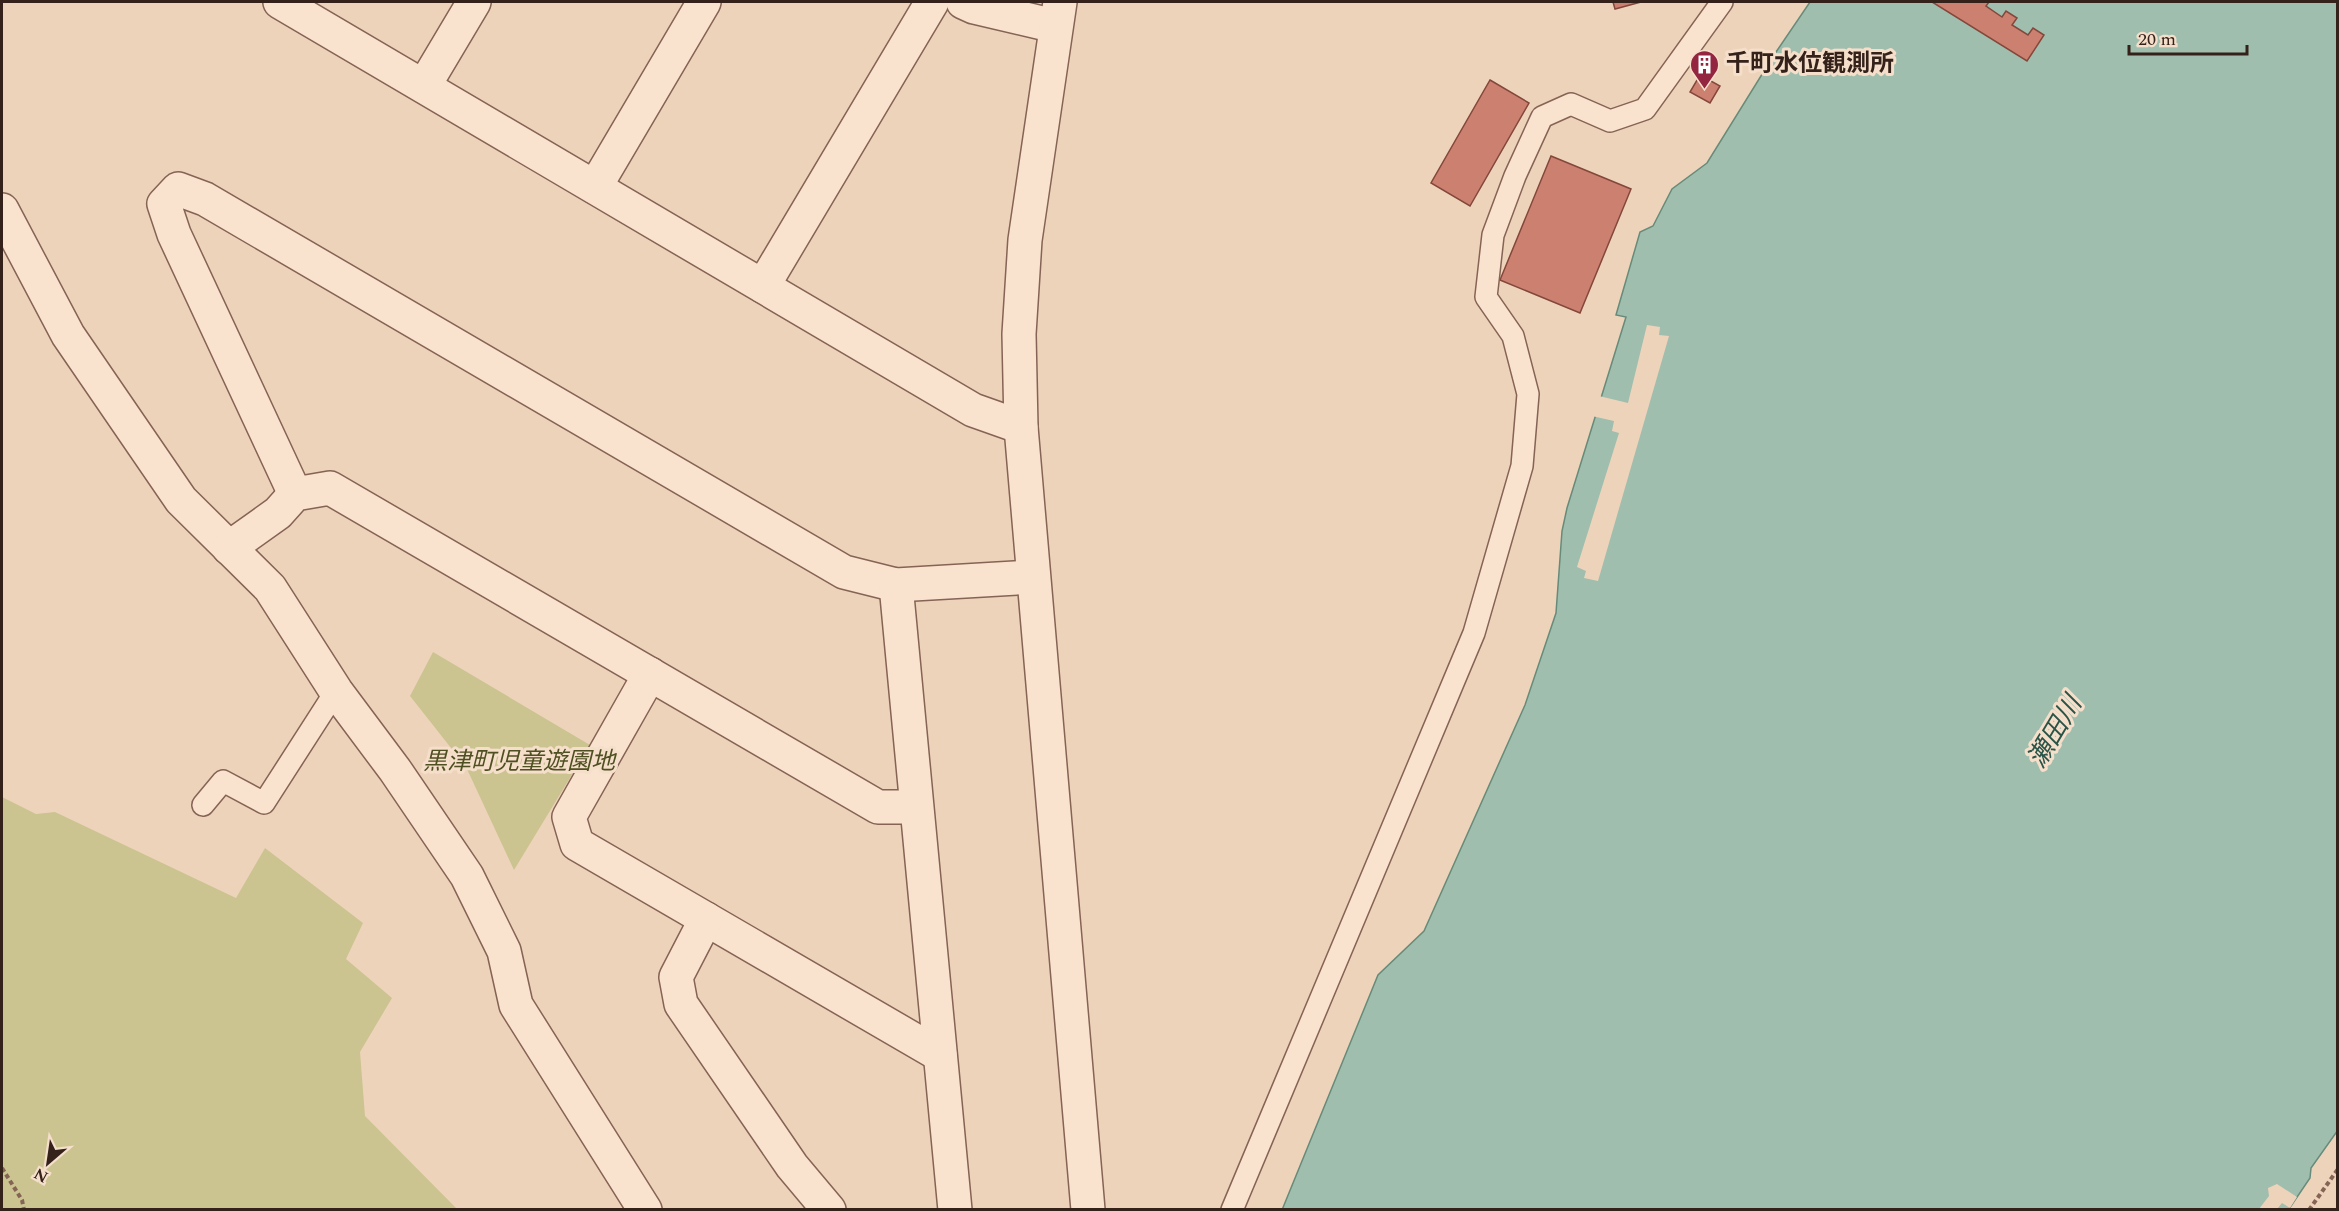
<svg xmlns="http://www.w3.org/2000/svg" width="2339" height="1211" viewBox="0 0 2339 1211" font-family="Spectral,'Noto Sans JP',serif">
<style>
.green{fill:#cbc490}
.water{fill:#a0beae;stroke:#678b7a;stroke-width:1.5}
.pier{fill:#eed3bb}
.building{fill:#cc8170;stroke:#84473b;stroke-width:1.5}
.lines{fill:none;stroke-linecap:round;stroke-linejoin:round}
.service-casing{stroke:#856355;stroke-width:24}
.minor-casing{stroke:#856355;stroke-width:36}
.tertiary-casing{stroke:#856355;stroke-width:36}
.path{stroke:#856355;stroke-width:4;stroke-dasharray:4.5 3;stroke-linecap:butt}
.service{stroke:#f9e2ce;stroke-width:21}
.minor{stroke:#f9e2ce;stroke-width:33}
.tertiary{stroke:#f9e2ce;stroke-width:33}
.labels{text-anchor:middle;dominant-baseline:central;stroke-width:6;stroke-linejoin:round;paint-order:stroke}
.poi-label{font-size:24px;font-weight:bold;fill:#34211a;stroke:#f5dfcb;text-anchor:start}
.park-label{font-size:24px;font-style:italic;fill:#4f5021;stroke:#f5dfcb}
.water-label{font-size:26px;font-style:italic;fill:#295447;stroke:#f5dfcb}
</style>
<rect width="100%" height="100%" fill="#eed3bb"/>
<!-- green -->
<g class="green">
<polygon points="433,652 590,745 514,870 466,767 410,696"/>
<polygon points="2,797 36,814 55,812 236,898 265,848 363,923 346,959 392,998 360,1052 365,1116 457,1209 2,1209"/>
</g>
<!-- water -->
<polygon class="water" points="1810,2 2337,2 2338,1130 2311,1168 2310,1178 2289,1209 1282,1210 1378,975 1424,931 1525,705 1556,613 1562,531 1567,508 1626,317 1616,315 1640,232 1653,226 1672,189 1707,163 1774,55"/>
<!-- pier -->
<g class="pier">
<polygon points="1647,325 1660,327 1659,335 1669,336 1598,581 1584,578 1586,571 1577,567 1619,433 1612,431 1614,421 1592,416 1599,396 1628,403"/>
<polygon points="2277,1184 2297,1197 2290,1208 2282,1203 2277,1209 2259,1209 2269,1196 2268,1188"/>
</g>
<!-- building -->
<g class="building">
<polygon points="1613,2 1641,2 1615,9"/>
<polygon points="1932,2 1989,2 1986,6 2002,17 2006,11 2017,18 2012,25 2028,35 2033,28 2044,35 2027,61"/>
<polygon points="1700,75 1720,86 1710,103 1690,92"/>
<polygon points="1490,80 1529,103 1470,206 1431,183"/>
<polygon points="1551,156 1631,189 1580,313 1500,280"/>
</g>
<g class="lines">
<defs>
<g id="service">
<polyline points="203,805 223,781 264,803 336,691"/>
<polyline points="1232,1210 1474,633 1522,466 1528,394 1513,336 1486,297 1493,235 1515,176 1542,117 1571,104 1610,121 1645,109 1722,2"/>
</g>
<g id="minor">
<polyline points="280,2 973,410 1021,427"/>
<polyline points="963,2 974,7 1055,26"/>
<polyline points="424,86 474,2"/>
<polyline points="595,187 704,2"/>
<polyline points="2,210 68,335 181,500 270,588 336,691 395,770 467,876 504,951 516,1005 645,1210"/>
<polyline points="763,286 932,2"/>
<polyline points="295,494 174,234 164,204 178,189 205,199 844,572 896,585 1033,577"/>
<polyline points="229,548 278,513 295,494 330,488 878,807 916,807"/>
<polyline points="896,585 955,1210"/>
<polyline points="650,674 569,817 577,844 940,1055"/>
<polyline points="706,919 676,977 681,1004 792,1166 829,1210"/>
</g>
<polyline id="tertiary" points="1060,2 1025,240 1019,334 1021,427 1088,1210"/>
</defs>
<!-- service casing -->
<use href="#service" class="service-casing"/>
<!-- minor casing -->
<use href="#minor" class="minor-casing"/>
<!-- tertiary casing -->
<use href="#tertiary" class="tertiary-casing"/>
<!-- path -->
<g class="path">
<polyline points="2,1168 22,1200 24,1210"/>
<polyline points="2309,1210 2338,1169"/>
</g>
<!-- service -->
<use href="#service" class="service"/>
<!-- minor -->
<use href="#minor" class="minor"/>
<!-- tertiary -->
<use href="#tertiary" class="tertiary"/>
</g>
<!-- icons -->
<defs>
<symbol id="building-pin" viewBox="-11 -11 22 30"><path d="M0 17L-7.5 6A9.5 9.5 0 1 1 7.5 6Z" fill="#942540" stroke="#f5dfcb"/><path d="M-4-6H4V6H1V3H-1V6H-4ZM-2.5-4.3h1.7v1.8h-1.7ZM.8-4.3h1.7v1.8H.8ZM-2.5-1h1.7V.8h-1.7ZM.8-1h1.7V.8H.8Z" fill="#fff"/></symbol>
</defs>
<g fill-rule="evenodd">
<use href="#building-pin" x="1688" y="48" width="33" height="45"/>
</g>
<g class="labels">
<!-- poi labels -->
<g class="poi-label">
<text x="1726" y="64">千町水位観測所</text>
</g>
<!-- park labels -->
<g class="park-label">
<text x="519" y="762">黒津町児童遊園地</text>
</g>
<!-- water labels -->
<g class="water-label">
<text transform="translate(2055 732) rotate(-59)">瀬田川</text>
</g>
</g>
<!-- border -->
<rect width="2339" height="1211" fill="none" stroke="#34211a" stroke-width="6"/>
<!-- north arrow -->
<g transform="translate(48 1163) rotate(209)" stroke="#f5dfcb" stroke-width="4.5" paint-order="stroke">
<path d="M0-4.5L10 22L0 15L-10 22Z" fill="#34211a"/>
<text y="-9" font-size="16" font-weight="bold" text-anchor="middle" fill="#34211a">N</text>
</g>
<!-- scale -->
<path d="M2129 45v9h118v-9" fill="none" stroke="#34211a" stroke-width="3"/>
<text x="2138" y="45" font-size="18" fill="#34211a" stroke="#f5dfcb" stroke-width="4.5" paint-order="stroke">20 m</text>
</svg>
